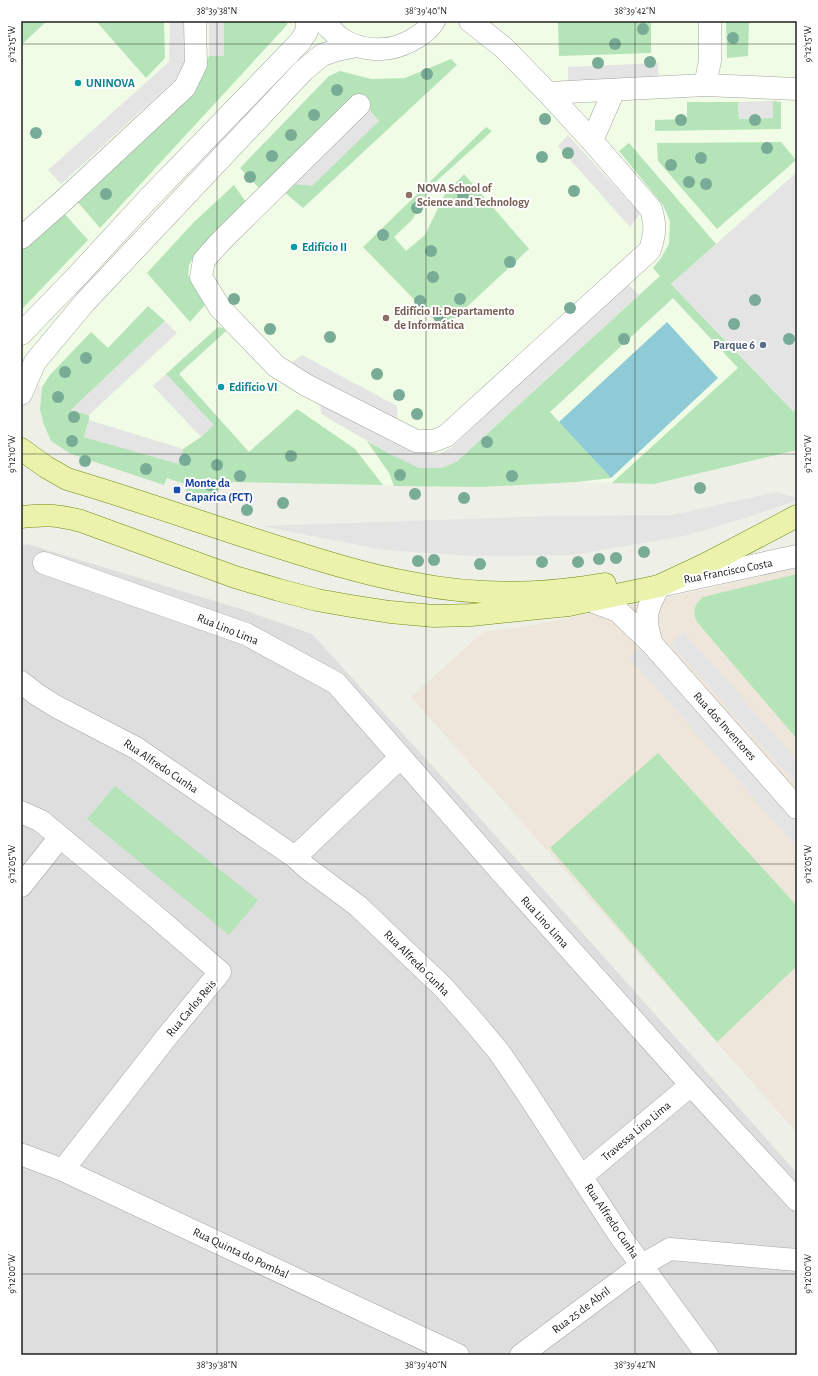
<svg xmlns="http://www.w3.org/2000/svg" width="818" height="1376" viewBox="0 0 818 1376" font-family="'Alegreya Sans',sans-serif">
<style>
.residential{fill:#dedede}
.commercial{fill:#eee6da}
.education{fill:#f0fce5}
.grass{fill:#b4e4b7}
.pitch{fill:#8fcbd6}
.parking{fill:#e4e4e4}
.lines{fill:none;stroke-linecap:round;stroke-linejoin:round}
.minor-casing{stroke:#a4a4a4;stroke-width:23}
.major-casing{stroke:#728c11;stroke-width:23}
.minor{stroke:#fff;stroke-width:22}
.major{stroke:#eaf2ab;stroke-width:22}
.tree{fill:#78ac96}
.ticks{fill:none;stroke:#202020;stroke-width:1;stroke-opacity:0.45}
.culture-dot{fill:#0f9aa8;stroke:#fff;stroke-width:1.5}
.education-dot{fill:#8d6e63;stroke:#fff;stroke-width:1.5}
.service-dot{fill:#5c6f8a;stroke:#fff;stroke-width:1.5}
.transit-dot{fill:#1a4fb4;stroke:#fff;stroke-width:1.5}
.labels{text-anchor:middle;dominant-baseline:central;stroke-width:4;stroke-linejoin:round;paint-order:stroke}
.culture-label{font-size:12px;font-weight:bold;fill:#0d838f;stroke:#fff;text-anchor:start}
.education-label{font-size:12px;font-weight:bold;fill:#785e54;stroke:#fff;text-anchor:start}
.service-label{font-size:12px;font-weight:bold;fill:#4e5e75;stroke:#fff;text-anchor:end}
.transit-label{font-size:12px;font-weight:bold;fill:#164399;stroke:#fff;text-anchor:start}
.street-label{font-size:12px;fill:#202020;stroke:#fff}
.neatline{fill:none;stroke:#202020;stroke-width:1.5}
.ticks-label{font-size:10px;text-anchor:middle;fill:#202020}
</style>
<rect width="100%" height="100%" fill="#eef0e8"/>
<!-- residential -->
<polygon class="residential" points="27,544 241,609 312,634 477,815 797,1173 797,1355 21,1355 21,546"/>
<!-- commercial -->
<polygon class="commercial" points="797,568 797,1133 411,697 483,632 528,626 577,616 688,593"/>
<!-- education -->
<polygon class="education" points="21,21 797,21 797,450 654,484 577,482 482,487 233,482 206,498 185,494 188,485 167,478 164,485 71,454 51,441 44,425 40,410 42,387 21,370"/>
<!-- grass -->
<g class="grass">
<polygon points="21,21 47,21 21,45"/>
<polygon points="96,21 164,21 165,58 146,78"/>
<polygon points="224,21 288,21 287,25 100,228 76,200 195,90 209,56 224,56"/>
<polygon points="558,21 651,21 651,53 559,56"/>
<polygon points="726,21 749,21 748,56 727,58"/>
<polygon points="451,59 457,65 303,208 283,191 379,121 358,97 261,190 240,168 329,76 340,71 371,79 405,78"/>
<polygon points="773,101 781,102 781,129 655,131 655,120 687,119 687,102 738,102 739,119 773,118"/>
<polygon points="486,127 492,131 430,187 412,220 394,237 406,251 425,235 445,194 464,174 529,249 443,329 363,247"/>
<polygon points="781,142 796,160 717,229 658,161 657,143"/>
<polygon points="629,143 716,244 671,284 793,411 797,407 797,450 654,484 612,483 738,368 673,298 550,412 611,478 577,482 482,487 394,486 389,473 367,441 390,454 456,462 660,276 653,268 661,258 669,244 670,221 663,205 619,151"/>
<polygon points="234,185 246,202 195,255 189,265 188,275 205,305 190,322 147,273 194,222"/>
<polygon points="62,211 88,240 21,310 21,248"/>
<polygon points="148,306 165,321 71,410 89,415 89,420 84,437 178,463 183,449 201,437 213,425 166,374 218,327 223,328 226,331 179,374 249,452 297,409 355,449 383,485 233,482 206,498 185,494 188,485 167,478 164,485 71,454 51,441 44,425 40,410 42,387 50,375 91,332 108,348"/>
<path d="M 797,574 L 797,739 L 697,622 C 692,610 694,606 703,597 Z"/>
<polygon points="658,753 797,906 797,966 717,1042 550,848"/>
<polygon points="115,786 258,900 229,935 87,819"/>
</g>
<!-- pitch -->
<polygon class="pitch" points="667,322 718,378 611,478 559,422"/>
<!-- parking -->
<g class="parking">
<polygon points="170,21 186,21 187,62 178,77 61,184 48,170 169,62"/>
<rect x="209" y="21" width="15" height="35"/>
<polygon points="658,63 659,81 568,82 568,67"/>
<polygon points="773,101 773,118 739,119 738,102"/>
<polygon points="368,109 379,121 312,186 291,184"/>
<polygon points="568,135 640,214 630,227 558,146"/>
<polygon points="797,172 797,407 793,411 671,284"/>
<polygon points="627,283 639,295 456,462 442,468 419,468 390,454 321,414 320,400 367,427 425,453 438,455 452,447"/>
<polygon points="165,321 177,333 89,415 71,410"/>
<polygon points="302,355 397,406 398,425 289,364"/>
<polygon points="166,374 214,425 201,437 153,386"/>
<polygon points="89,420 183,449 178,464 84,437"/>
<polygon points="777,492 797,498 797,500 746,518 684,536 573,555 474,556 384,550 261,526 551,516 672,515"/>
<polygon points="684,632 797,760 797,785 671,644"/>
<polygon points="642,646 797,821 797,847 629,657"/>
</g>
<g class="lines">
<defs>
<g id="minor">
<path d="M 322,21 C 328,26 334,33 340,38 C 352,46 368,50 382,49 C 399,49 425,36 434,21"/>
<polyline points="705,85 710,61 710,21"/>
<polyline points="548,93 705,85 797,89"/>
<path d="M 359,105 L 222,240 L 204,260 L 201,277 L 220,308 L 276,366 L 306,385 L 416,441 L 433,441 L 446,436 L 650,250 C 655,233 656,226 651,209 L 592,141 L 548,93 L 503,47 L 470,21"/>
<polyline points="592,141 614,90"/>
<polyline points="21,238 63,201 185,87 196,64 195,21"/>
<polyline points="21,334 79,274 147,200 300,42 307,31 307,21"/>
<polyline points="21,394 35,362 85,302 303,71 322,55 337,50 357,46"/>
<polyline points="44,563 246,634 336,683 503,874 691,1085 797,1200"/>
<path d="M 591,601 L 618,611 L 652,644 C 643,617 646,610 659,586 L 797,556"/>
<polyline points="652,644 797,808"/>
<polyline points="21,682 36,694 57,707 136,748 295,857 307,868 358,906 443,987 474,1022 499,1052 525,1090 618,1233 707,1355"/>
<polyline points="21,812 41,821 153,914 220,972 165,1039 63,1170"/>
<polyline points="295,857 401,757"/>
<polyline points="21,886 60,837"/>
<polyline points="23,1155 63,1170 458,1355"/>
<polyline points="582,1176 691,1085"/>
<polyline points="521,1355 642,1265 670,1249 797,1260"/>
</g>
<g id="major">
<path d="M 21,449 L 46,467 L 67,479 C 138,500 208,525 278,547 C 322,561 367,575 412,583 C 475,596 542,595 605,584"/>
<path d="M 21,517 C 46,514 57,515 81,521 L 235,577 L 279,590 L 317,600 L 351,606 L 390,612 L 434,616 L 471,615 L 569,605 L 659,586 L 706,564 L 797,516"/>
</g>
</defs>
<!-- minor casing -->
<use href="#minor" class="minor-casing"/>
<!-- major casing -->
<use href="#major" class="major-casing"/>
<!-- minor -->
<use href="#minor" class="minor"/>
<!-- major -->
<use href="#major" class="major"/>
</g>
<!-- trees -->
<g class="tree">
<circle cx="643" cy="29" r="6"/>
<circle cx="733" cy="38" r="6"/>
<circle cx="615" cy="44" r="6"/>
<circle cx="650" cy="62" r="6"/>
<circle cx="598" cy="63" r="6"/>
<circle cx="427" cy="74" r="6"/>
<circle cx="337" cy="90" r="6"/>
<circle cx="314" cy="115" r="6"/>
<circle cx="545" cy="119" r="6"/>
<circle cx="681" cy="120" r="6"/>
<circle cx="755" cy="120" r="6"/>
<circle cx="36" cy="133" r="6"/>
<circle cx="291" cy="135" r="6"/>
<circle cx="767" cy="148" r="6"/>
<circle cx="568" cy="153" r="6"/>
<circle cx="272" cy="156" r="6"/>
<circle cx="542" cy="157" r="6"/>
<circle cx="701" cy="158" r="6"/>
<circle cx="671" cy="165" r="6"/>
<circle cx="250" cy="177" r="6"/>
<circle cx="689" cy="182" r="6"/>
<circle cx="706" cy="184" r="6"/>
<circle cx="574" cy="191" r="6"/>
<circle cx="106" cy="194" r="6"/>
<circle cx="463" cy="196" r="6"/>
<circle cx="417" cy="208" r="6"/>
<circle cx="383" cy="235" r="6"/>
<circle cx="431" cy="251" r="6"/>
<circle cx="510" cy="262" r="6"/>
<circle cx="433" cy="277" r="6"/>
<circle cx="234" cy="299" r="6"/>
<circle cx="460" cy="299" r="6"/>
<circle cx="755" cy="300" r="6"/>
<circle cx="420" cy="301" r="6"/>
<circle cx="570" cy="308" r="6"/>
<circle cx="440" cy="318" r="6"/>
<circle cx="734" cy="324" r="6"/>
<circle cx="270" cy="329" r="6"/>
<circle cx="330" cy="337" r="6"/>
<circle cx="624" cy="339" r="6"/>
<circle cx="789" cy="339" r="6"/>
<circle cx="86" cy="358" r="6"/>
<circle cx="65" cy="372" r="6"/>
<circle cx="377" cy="374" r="6"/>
<circle cx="399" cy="395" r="6"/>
<circle cx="58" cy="397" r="6"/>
<circle cx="417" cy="414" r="6"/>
<circle cx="74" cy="417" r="6"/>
<circle cx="72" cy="441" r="6"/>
<circle cx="487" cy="442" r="6"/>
<circle cx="291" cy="456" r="6"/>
<circle cx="185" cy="460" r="6"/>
<circle cx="85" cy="461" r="6"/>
<circle cx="217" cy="465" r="6"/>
<circle cx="146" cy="469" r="6"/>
<circle cx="400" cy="475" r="6"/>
<circle cx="240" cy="476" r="6"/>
<circle cx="512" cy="476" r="6"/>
<circle cx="210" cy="485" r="6"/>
<circle cx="700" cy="488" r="6"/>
<circle cx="415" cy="494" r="6"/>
<circle cx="464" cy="498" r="6"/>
<circle cx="283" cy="503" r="6"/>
<circle cx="247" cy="510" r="6"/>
<circle cx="644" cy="552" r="6"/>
<circle cx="616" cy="558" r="6"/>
<circle cx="599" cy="559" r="6"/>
<circle cx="434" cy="560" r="6"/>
<circle cx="418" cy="561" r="6"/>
<circle cx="542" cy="562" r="6"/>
<circle cx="578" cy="562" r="6"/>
<circle cx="480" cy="564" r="6"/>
</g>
<!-- ticks -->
<path class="ticks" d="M 217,21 L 217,1355M 426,21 L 426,1355M 635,21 L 635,1355M 21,44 L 797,44M 21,454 L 797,454M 21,864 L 797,864M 21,1274 L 797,1274"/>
<!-- markers -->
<g class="culture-dot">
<circle cx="78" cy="83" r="4"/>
<circle cx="294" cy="247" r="4"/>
<circle cx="221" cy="387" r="4"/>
</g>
<g class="education-dot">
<circle cx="409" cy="195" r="4"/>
<circle cx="386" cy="318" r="4"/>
</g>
<circle class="service-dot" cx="763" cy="345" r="4"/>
<rect class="transit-dot" x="173" y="486" width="8" height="8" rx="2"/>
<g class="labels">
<!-- culture labels -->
<g class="culture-label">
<text x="86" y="83">UNINOVA</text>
<text x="302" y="247">Edifício II</text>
<text x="229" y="387">Edifício VI</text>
</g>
<!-- education labels -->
<g class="education-label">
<text x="417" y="188">NOVA School of<tspan x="417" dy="14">Science and Technology</tspan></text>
<text x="394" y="311">Edifício II: Departamento<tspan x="394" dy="14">de Informática</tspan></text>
</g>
<!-- service labels -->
<g class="service-label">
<text x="755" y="345">Parque 6</text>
</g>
<!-- transit labels -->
<g class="transit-label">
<text x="185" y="483">Monte da<tspan x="185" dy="14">Caparica (FCT)</tspan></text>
</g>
<!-- street labels -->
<g class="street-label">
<text transform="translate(728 571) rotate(-11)">Rua Francisco Costa</text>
<text transform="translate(228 629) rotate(22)">Rua Lino Lima</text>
<text transform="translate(725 726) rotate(48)">Rua dos Inventores</text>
<text transform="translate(161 766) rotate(34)">Rua Alfredo Cunha</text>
<text transform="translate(545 922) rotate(48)">Rua Lino Lima</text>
<text transform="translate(417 963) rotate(45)">Rua Alfredo Cunha</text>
<text transform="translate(191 1008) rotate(-50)">Rua Carlos Reis</text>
<text transform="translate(636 1131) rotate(-40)">Travessa Lino Lima</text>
<text transform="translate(612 1221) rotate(56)">Rua Alfredo Cunha</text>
<text transform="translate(241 1253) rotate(25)">Rua Quinta do Pombal</text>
<text transform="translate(581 1310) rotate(-37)">Rua 25 de Abril</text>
</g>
</g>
<!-- border -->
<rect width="818" height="1376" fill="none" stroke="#ffffff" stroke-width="44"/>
<rect x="22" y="22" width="774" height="1332" class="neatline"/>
<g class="ticks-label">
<text x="217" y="14">38°39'38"N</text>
<text x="426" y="14">38°39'40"N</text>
<text x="635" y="14">38°39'42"N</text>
<text transform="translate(11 44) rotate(-90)" y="4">9°12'15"W</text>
<text transform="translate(807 44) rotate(-90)" y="4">9°12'15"W</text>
<text transform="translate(11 454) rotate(-90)" y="4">9°12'10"W</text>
<text transform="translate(807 454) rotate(-90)" y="4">9°12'10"W</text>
<text transform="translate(807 864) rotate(-90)" y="4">9°12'05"W</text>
<text transform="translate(11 864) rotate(-90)" y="4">9°12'05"W</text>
<text transform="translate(11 1274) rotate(-90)" y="4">9°12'00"W</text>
<text transform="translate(807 1274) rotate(-90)" y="4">9°12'00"W</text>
<text x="217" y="1368">38°39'38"N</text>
<text x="426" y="1368">38°39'40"N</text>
<text x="635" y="1368">38°39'42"N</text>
</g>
</svg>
